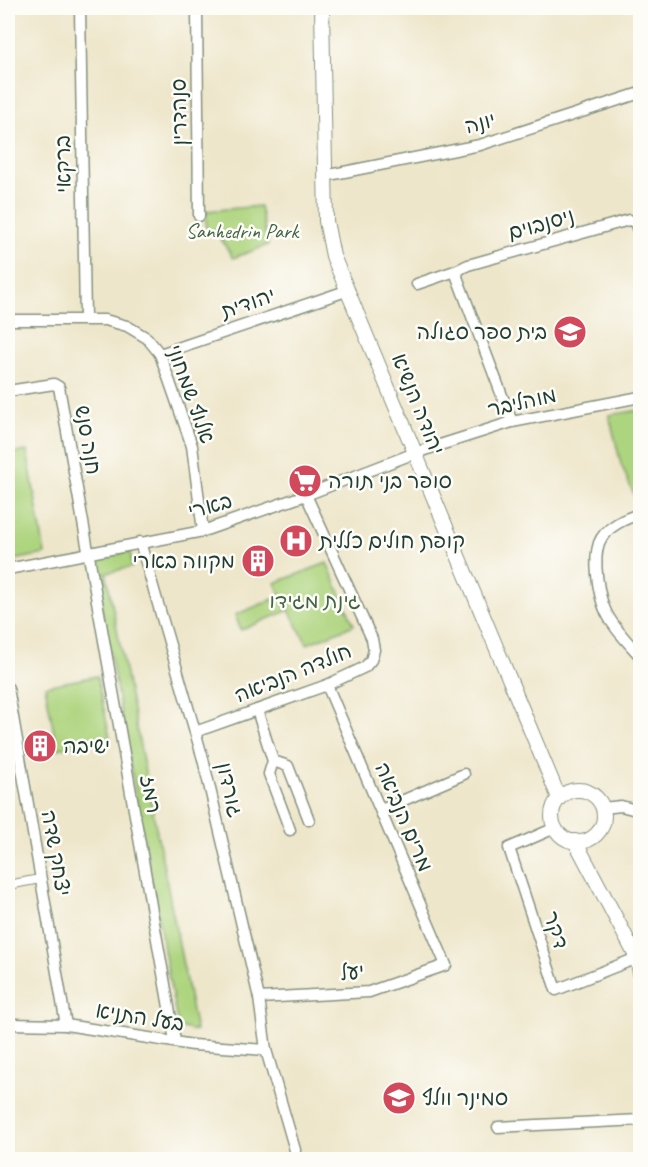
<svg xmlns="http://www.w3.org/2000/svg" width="648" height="1167" viewBox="0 0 648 1167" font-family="Caveat,'Playpen Sans Hebrew',sans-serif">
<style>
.green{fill:#add47e;stroke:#668859;stroke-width:1.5}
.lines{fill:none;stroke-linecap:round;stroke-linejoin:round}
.pedestrian-casing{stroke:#86927f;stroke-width:10}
.minor-casing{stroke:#86927f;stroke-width:13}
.tertiary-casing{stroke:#86927f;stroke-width:16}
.pedestrian{stroke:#fff;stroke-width:8}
.minor{stroke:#fff;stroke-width:10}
.tertiary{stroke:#fff;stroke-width:14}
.labels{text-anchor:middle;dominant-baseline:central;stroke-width:5;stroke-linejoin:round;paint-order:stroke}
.street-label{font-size:21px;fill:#1f3d34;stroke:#fdfcf7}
.park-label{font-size:21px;fill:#426346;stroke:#fdfcf7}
.poi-label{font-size:21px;fill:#1f3d34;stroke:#fdfcf7;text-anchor:start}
</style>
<rect width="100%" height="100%" fill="#fdfcf7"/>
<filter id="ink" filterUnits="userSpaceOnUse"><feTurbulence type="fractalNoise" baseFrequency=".0167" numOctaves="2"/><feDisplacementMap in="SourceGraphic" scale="12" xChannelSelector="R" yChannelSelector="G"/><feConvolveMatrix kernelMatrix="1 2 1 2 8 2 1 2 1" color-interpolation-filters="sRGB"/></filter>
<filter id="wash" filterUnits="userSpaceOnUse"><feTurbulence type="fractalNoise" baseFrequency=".008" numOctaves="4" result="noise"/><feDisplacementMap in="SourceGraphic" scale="24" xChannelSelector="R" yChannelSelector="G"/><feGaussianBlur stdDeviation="1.35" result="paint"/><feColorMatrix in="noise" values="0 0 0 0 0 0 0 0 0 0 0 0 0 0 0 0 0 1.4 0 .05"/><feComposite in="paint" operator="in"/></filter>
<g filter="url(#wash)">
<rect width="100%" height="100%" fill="#eee6ca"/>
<!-- green -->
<g class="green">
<polygon points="260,206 268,245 233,258 216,231 206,230 206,211"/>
<polygon points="640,410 640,507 639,507 621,464 609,415"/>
<polygon points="27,451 45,554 8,561 8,454"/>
<polygon points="130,551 132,567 106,573 196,1031 178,1027 93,560"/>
<polygon points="327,563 354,625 307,644 289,610 241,630 235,615 281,596 275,583"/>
<polygon points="97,676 110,738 57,749 45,686"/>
</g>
</g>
<g filter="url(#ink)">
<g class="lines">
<defs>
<polyline id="pedestrian" points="8,885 40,879"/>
<g id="minor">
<polyline points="80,8 85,319"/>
<polyline points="197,8 199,216"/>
<polyline points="324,176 480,145 640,93"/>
<polyline points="458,270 457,277 512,422"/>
<polyline points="417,284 458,270 468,265 629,220 635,222 640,236"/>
<polyline points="8,320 105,320 127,326 147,338 160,354 192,446 203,531"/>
<polyline points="160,354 349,290"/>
<polyline points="8,391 54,384 59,387 175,1041"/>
<path d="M 640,514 C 626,518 605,527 599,543 C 593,560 598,595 606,612 C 614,629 628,642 640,656"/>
<polyline points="140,542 203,759 259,998 266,1050 295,1150 294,1160"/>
<polyline points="8,569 203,531 306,495 415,453 512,422 640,397"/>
<polyline points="8,688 66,1025"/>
<polyline points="257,710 273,761 288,766 309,820"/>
<polyline points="195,732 327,685 365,667 371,660 374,650 372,639 306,495"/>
<polyline points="273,761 269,774 290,830"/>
<polyline points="603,808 621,806 640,811"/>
<polyline points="381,810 464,774"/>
<polyline points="555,828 509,848 556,990 637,958"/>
<polyline points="259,998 369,992 446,965 327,685"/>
<polyline points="8,1024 66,1025 193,1045 266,1050"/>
<polyline points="498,1127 640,1120"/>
</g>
<g id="tertiary">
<polyline points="322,8 326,221 333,256 559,798"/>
<circle cx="578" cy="816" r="26"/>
<polyline points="575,841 637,958 640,973"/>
</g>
</defs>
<!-- pedestrian casing -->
<use href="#pedestrian" class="pedestrian-casing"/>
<!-- minor casing -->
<use href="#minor" class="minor-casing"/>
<!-- tertiary casing -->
<use href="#tertiary" class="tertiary-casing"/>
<!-- pedestrian -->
<use href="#pedestrian" class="pedestrian"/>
<!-- minor -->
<use href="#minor" class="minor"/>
<!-- tertiary -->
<use href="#tertiary" class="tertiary"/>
</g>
</g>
<!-- icons -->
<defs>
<symbol id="school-disc" viewBox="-11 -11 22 22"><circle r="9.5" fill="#d1495b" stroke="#fdfcf7"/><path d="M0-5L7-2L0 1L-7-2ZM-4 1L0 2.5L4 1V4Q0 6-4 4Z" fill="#fff"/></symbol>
<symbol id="supermarket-disc" viewBox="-11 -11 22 22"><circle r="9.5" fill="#d1495b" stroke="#fdfcf7"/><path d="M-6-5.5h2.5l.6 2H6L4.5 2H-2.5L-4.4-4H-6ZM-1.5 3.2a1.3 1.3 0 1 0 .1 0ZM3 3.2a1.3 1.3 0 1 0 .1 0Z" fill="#fff"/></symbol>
<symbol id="hospital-disc" viewBox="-11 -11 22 22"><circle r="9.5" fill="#d1495b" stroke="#fdfcf7"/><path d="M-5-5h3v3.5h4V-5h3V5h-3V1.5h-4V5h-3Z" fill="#fff"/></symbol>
<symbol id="building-disc" viewBox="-11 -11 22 22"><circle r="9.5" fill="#d1495b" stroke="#fdfcf7"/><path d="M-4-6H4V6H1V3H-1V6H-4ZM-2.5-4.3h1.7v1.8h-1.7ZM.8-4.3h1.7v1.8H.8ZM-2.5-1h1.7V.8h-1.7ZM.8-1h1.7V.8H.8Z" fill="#fff"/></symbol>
</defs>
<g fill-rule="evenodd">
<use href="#school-disc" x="551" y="313" width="38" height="38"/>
<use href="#supermarket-disc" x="286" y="462" width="38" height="38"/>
<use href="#hospital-disc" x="277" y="522" width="38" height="38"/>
<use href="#building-disc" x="239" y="542" width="38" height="38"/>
<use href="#building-disc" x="21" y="727" width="38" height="38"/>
<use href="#school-disc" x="380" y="1079" width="38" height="38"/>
</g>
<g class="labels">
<!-- street labels -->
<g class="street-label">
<text transform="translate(179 112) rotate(-91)">סנהדרין</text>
<text transform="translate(480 123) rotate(-15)">יונה</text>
<text transform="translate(63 164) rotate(-91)">ברקאי</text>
<text transform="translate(541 224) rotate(-16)">ניסנבוים</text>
<text transform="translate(248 303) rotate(-19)">יהודית</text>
<text transform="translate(191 394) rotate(70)">אלוף שמחוני</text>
<text transform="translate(522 402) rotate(-13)">מוהליבר</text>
<text transform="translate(418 404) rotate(68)">יהודה הנשיא</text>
<text transform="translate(88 440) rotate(80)">חנה סנש</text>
<text transform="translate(210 506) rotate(-16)">בארי</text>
<text transform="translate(293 673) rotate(-22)">חולדה הנביאה</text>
<text transform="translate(230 790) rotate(77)">גורדון</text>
<text transform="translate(151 794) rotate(80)">רמז</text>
<text transform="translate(404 817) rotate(67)">מרים הנביאה</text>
<text transform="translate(56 853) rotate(80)">יצחק שדה</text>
<text transform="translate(556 930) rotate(72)">דקר</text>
<text transform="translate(352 972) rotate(-6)">יעל</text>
<text transform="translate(140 1017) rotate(9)">בעל התניא</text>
</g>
<!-- park labels -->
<g class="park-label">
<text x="242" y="231">Sanhedrin Park</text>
<text x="315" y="601">גינת מגידו</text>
</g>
<!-- poi labels -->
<g class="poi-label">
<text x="547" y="332" text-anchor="end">בית ספר סגולה</text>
<text x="328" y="481">סופר בני תורה</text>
<text x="319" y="541">קופת חולים כללית</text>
<text x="235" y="561" text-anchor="end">מקווה בארי</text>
<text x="63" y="746">ישיבה</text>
<text x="422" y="1098">סמינר וולף</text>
</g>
</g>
<!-- margin -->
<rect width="648" height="1167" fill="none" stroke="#fdfcf7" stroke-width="30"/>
</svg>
